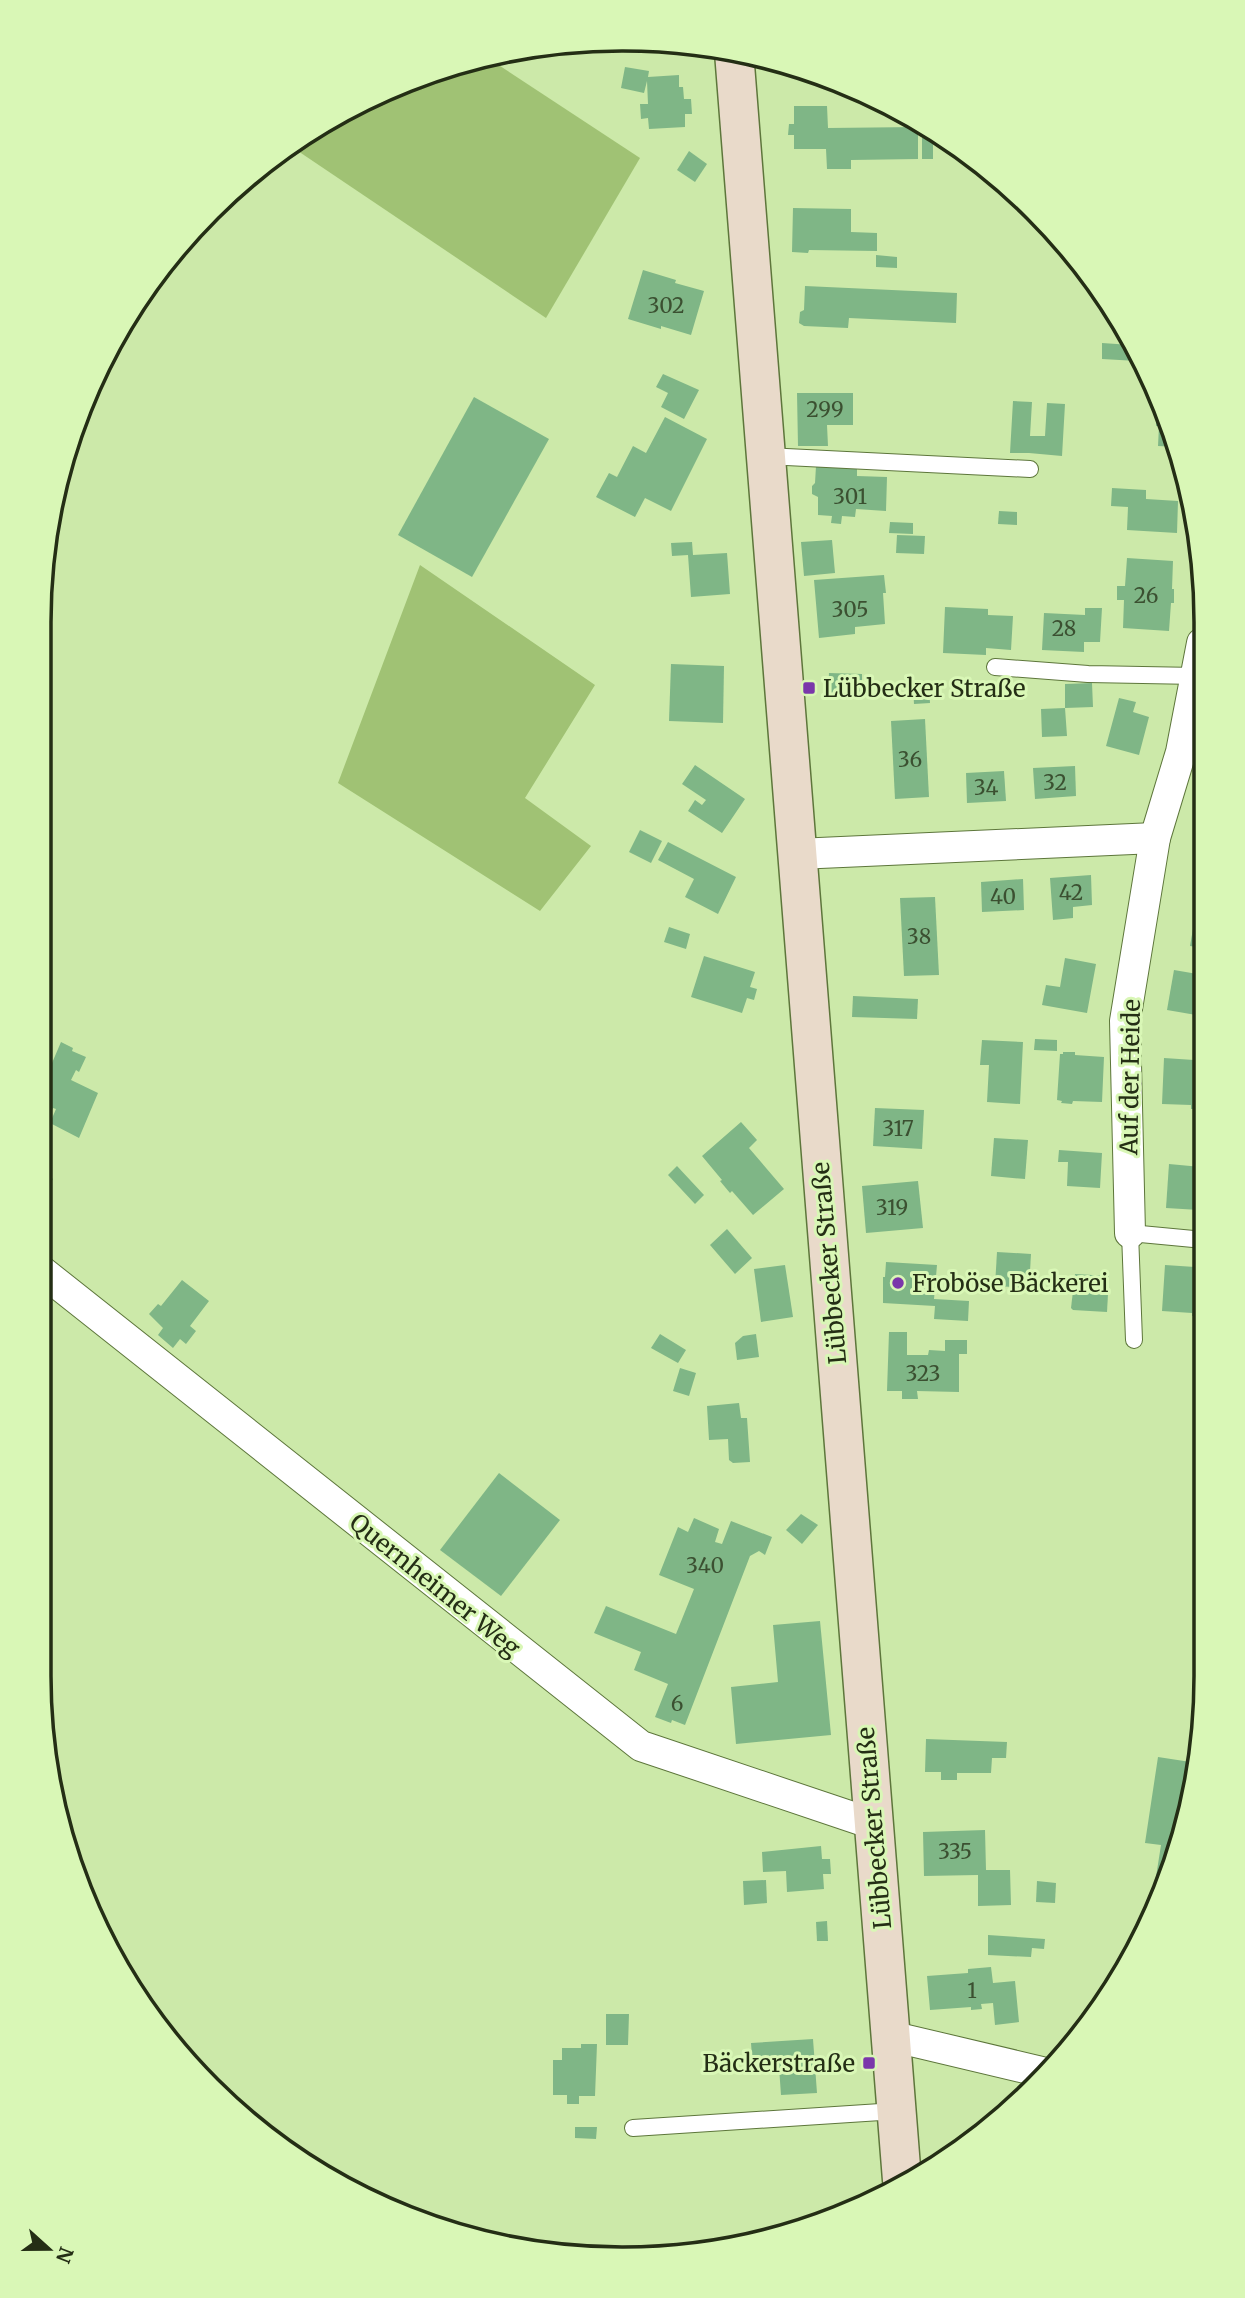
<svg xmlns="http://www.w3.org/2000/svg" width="1245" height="2298" viewBox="0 0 1245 2298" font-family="Merriweather,serif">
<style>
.green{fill:#a0c274}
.building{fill:#7fb686}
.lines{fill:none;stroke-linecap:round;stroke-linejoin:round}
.service-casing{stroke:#5d763b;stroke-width:18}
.minor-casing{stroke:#5d763b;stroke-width:32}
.secondary-casing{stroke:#5d763b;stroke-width:41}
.service{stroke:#fff;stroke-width:16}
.minor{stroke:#fff;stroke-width:30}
.secondary{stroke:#e9daca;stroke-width:38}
.poi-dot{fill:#7a37aa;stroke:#d9f7b6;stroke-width:2.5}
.labels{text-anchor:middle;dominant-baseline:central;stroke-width:6;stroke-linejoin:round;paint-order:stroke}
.number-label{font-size:21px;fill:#3b5031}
.poi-label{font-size:24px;fill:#242e15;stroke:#d9f7b6;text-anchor:start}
.street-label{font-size:24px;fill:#242e15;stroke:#d9f7b6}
.rim{fill:none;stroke:#242e15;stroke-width:3.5}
</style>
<rect width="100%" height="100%" fill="#cce9a9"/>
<!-- green -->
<g class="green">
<polygon points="485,56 640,158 546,318 289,145 364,99 471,59"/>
<polygon points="420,565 595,685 525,798 591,846 540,911 338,783"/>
</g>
<!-- building -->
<g class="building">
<polygon points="775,61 794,66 775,68"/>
<polygon points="625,67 649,71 648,77 679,75 679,87 683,87 684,99 691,99 692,114 685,114 685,127 649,129 648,118 641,119 640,104 648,104 647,81 644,93 621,88"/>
<polygon points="861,92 878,100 860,99"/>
<polygon points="794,106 827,106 828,128 918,127 918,159 851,160 851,169 827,169 826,149 794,149 794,135 788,135 789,124 794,124"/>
<rect x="922" y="138" width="11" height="21"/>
<polygon points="689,151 707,164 695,182 677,170"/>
<polygon points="793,208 851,209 851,232 877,233 877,251 809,250 808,253 792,252"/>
<polygon points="876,255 897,257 897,268 876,267"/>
<polygon points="643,270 676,280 675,283 704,291 691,335 661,326 661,329 628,319"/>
<polygon points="805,286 957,293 956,323 849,318 848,328 804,326 799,323 800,312 804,310"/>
<polygon points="1102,343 1131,345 1137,361 1102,359"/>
<polygon points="663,374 699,390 684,419 661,407 668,393 656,387"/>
<polygon points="797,393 853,393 853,425 827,425 828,446 798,446"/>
<polygon points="474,397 549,439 472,577 398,535"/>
<polygon points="1013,401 1032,402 1030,436 1045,436 1047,403 1065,404 1062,456 1029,453 1010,453"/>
<polygon points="1156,411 1164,412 1175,434 1178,447 1158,446 1159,426 1156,426"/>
<polygon points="665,417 707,439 671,511 645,498 635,517 596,497 609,473 617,477 633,446 646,453"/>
<polygon points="816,466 857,468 857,476 887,477 886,511 856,509 855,517 842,516 841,524 831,523 832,516 818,515 818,497 812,494 812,486 815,483"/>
<polygon points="1112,488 1146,490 1146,499 1178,501 1177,533 1127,530 1128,507 1111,506"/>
<polygon points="999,511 1017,512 1017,525 998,524"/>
<polygon points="890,522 913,523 913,534 889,533"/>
<polygon points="897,535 925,536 924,554 896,553"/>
<polygon points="832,540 835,573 804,576 801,542"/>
<polygon points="692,542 693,555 727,553 730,594 691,597 688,555 672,556 671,543"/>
<polygon points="1127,558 1173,561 1172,589 1174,589 1174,603 1171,603 1169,631 1123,628 1124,600 1117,600 1117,586 1125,586"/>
<polygon points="884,575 886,593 883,593 885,624 855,627 855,634 819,638 814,580"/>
<polygon points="945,607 988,609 988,615 1013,616 1011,650 986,648 986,655 943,653"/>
<polygon points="1085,608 1102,608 1100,642 1084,642 1084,652 1042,650 1044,613 1085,615"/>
<polygon points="671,664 724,666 723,723 669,721"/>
<polygon points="829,673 862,674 862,696 828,695"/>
<polygon points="1092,683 1093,707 1065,708 1067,736 1042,737 1041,709 1065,708 1065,684"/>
<polygon points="929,684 930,703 914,704 913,685"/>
<polygon points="1119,698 1136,702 1133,712 1149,717 1139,755 1106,746"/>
<polygon points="925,719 929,797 895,799 891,721"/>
<polygon points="695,765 745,799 722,833 688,811 695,800 702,805 706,800 682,784"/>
<polygon points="1075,766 1076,796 1035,799 1033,768"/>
<polygon points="1004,771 1006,801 967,803 966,773"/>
<polygon points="640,830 662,841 651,863 629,852"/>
<polygon points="668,842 736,877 718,914 685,897 694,879 658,860"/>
<polygon points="1091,875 1092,905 1073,907 1073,918 1053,920 1050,878"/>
<polygon points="1023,879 1024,910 982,912 981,882"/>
<polygon points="935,897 939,975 904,976 900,898"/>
<polygon points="1197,906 1203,907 1203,948 1190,946"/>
<polygon points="669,927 690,934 686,949 664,942"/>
<polygon points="704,956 755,972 750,987 757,989 754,1000 747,998 742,1013 691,997"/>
<polygon points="1065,958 1096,964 1087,1013 1042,1005 1046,985 1060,987"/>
<polygon points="1174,970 1203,975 1202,1016 1167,1010"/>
<polygon points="853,996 918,999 917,1019 852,1017"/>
<polygon points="1035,1039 1057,1040 1057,1051 1034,1050"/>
<polygon points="982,1040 1023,1042 1020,1104 987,1102 989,1065 980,1065"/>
<polygon points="61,1042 73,1048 72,1051 86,1057 79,1072 76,1070 71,1080 98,1093 79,1138 50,1123 56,1109 53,1108 52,1110 45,1107 43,1112 39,1110 39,1065 49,1070"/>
<polygon points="1063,1052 1075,1052 1075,1055 1104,1057 1102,1102 1073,1101 1072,1104 1061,1103 1062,1101 1057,1100 1060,1054 1063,1054"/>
<polygon points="1194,1056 1203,1057 1202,1109 1191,1109 1191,1105 1162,1104 1164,1058 1194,1060"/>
<polygon points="875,1108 924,1110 922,1149 873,1146"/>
<polygon points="741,1122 757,1140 749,1148 784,1189 753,1215 732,1191 730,1193 720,1181 722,1180 702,1156"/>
<polygon points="994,1138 1028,1140 1025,1179 991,1176"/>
<polygon points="1059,1150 1102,1153 1100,1188 1067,1186 1068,1162 1058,1162"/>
<polygon points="1169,1164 1201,1167 1199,1210 1166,1208"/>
<polygon points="677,1166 704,1195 695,1204 668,1175"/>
<polygon points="44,1173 53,1179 39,1199 39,1180"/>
<polygon points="918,1181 923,1228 866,1233 862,1186"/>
<polygon points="1195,1216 1204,1217 1204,1232 1194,1232"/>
<polygon points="727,1229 752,1258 735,1274 710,1245"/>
<polygon points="997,1252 1031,1254 1029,1288 995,1286"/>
<polygon points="886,1262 937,1265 934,1299 969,1301 968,1321 934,1319 935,1306 883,1303 883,1277 885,1277"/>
<polygon points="1195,1264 1204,1264 1204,1317 1192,1316 1192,1313 1162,1311 1165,1265 1195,1267"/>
<polygon points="785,1265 793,1317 761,1322 754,1269"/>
<polygon points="1075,1274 1109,1276 1107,1312 1073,1310 1071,1308"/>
<polygon points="182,1280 209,1301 190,1326 196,1331 186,1344 180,1339 173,1348 158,1335 163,1328 149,1314 158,1304 161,1306"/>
<polygon points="889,1332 907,1332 907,1355 928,1355 929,1350 945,1351 945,1340 967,1340 967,1354 959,1354 959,1392 917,1391 918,1399 902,1399 902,1391 887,1391"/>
<polygon points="660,1334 686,1350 678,1363 651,1348"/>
<polygon points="756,1334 759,1357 737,1360 735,1343 743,1336"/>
<polygon points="680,1368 696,1373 689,1396 673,1391"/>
<polygon points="739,1403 741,1418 747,1418 750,1462 733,1463 729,1460 728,1439 709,1440 707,1406"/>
<polygon points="499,1473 560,1520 501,1596 440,1550"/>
<polygon points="801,1514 818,1525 802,1544 786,1530"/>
<polygon points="694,1518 719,1529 715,1542 722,1544 731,1521 772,1537 765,1555 759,1551 750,1556 685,1725 672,1720 671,1723 655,1717 668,1684 634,1670 641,1652 594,1633 606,1606 676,1634 694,1589 659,1575 678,1527 688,1532"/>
<polygon points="820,1621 831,1735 736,1744 731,1687 778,1682 773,1625"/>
<polygon points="926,1739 1007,1742 1006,1758 992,1758 991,1773 957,1773 957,1780 941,1780 941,1772 925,1772"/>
<polygon points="1158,1757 1197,1763 1186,1827 1150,1915 1161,1845 1145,1843"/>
<polygon points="985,1830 986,1870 1010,1870 1011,1905 978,1906 978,1875 924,1876 923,1832"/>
<polygon points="821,1846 822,1859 830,1859 831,1874 823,1874 824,1889 787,1892 786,1871 763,1872 762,1852"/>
<polygon points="766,1880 767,1903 744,1905 743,1881"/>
<polygon points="1037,1881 1056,1883 1055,1903 1036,1902"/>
<polygon points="827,1921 828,1941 817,1941 816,1922"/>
<polygon points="988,1935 1045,1939 1044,1949 1032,1948 1031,1957 988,1955"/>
<polygon points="991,1967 993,1983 1015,1981 1019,2022 995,2025 993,2003 981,2004 982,2009 971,2010 971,2007 930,2010 927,1976 968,1973 968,1969"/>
<polygon points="1082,2013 1089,2015 1079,2028"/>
<polygon points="606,2014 629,2014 628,2045 606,2045"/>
<polygon points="813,2039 817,2093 781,2095 779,2067 753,2069 751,2043"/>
<polygon points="581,2044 597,2044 595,2096 579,2096 579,2104 567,2104 567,2095 553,2095 553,2060 562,2060 562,2048 581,2048"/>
<polygon points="575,2127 597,2127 596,2139 575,2138"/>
</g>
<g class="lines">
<defs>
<g id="service">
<polyline points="766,456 1030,469"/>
<polyline points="995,667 1088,674 1197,676"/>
<polyline points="1134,1340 1130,1233 1204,1240"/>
<polyline points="633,2128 896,2111"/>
</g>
<g id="minor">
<polyline points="797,854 1155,838"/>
<polyline points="1130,1233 1125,1021 1155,838 1181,752 1202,643"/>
<polyline points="39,1269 641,1746 873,1824"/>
<polyline points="890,2036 1042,2072"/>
</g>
<polyline id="secondary" points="734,52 902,2180"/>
</defs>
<!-- service casing -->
<use href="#service" class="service-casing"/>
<!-- minor casing -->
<use href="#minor" class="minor-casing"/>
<!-- secondary casing -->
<use href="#secondary" class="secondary-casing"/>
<!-- service -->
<use href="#service" class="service"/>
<!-- minor -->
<use href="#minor" class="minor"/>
<!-- secondary -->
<use href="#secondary" class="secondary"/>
</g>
<!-- markers -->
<g class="poi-dot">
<rect x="802" y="681" width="14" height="14" rx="3.5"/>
<circle cx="898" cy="1283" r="7"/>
<rect x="862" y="2056" width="14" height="14" rx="3.5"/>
</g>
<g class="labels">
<!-- number labels -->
<g class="number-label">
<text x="666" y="305">302</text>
<text x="825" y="409">299</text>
<text x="850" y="496">301</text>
<text x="1146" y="595">26</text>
<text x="850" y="609">305</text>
<text x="1064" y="628">28</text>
<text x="910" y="759">36</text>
<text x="1055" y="782">32</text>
<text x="986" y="787">34</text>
<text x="1071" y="892">42</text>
<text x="1003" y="896">40</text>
<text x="919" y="936">38</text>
<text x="898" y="1128">317</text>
<text x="892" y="1207">319</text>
<text x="923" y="1373">323</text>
<text x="705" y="1565">340</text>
<text x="677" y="1703">6</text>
<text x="955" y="1851">335</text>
<text x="972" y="1990">1</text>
</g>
<!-- poi labels -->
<g class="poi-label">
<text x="823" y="688">Lübbecker Straße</text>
<text x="912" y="1283">Froböse Bäckerei</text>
<text x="855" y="2063" text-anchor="end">Bäckerstraße</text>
</g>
<!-- street labels -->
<g class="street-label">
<text transform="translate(1130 1077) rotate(-89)">Auf der Heide</text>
<text transform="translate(829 1263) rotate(-95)">Lübbecker Straße</text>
<text transform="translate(435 1585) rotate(39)">Quernheimer Weg</text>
<text transform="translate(874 1828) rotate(-95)">Lübbecker Straße</text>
</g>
</g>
<!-- crop -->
<path d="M0 0H1245V2298H0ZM622 51H623A571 571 0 0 1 1194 622V1676A571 571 0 0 1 623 2247H622A571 571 0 0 1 51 1676V622A571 571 0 0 1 622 51Z" fill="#d9f7b6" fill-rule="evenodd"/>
<path class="rim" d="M622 51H623A571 571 0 0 1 1194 622V1676A571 571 0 0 1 623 2247H622A571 571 0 0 1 51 1676V622A571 571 0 0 1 622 51Z"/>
<!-- north arrow -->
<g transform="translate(49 2249) rotate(111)" stroke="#d9f7b6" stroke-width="5" paint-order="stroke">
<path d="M0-5L12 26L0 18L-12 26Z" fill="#242e15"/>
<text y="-10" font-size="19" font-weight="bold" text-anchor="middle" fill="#242e15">N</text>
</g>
</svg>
